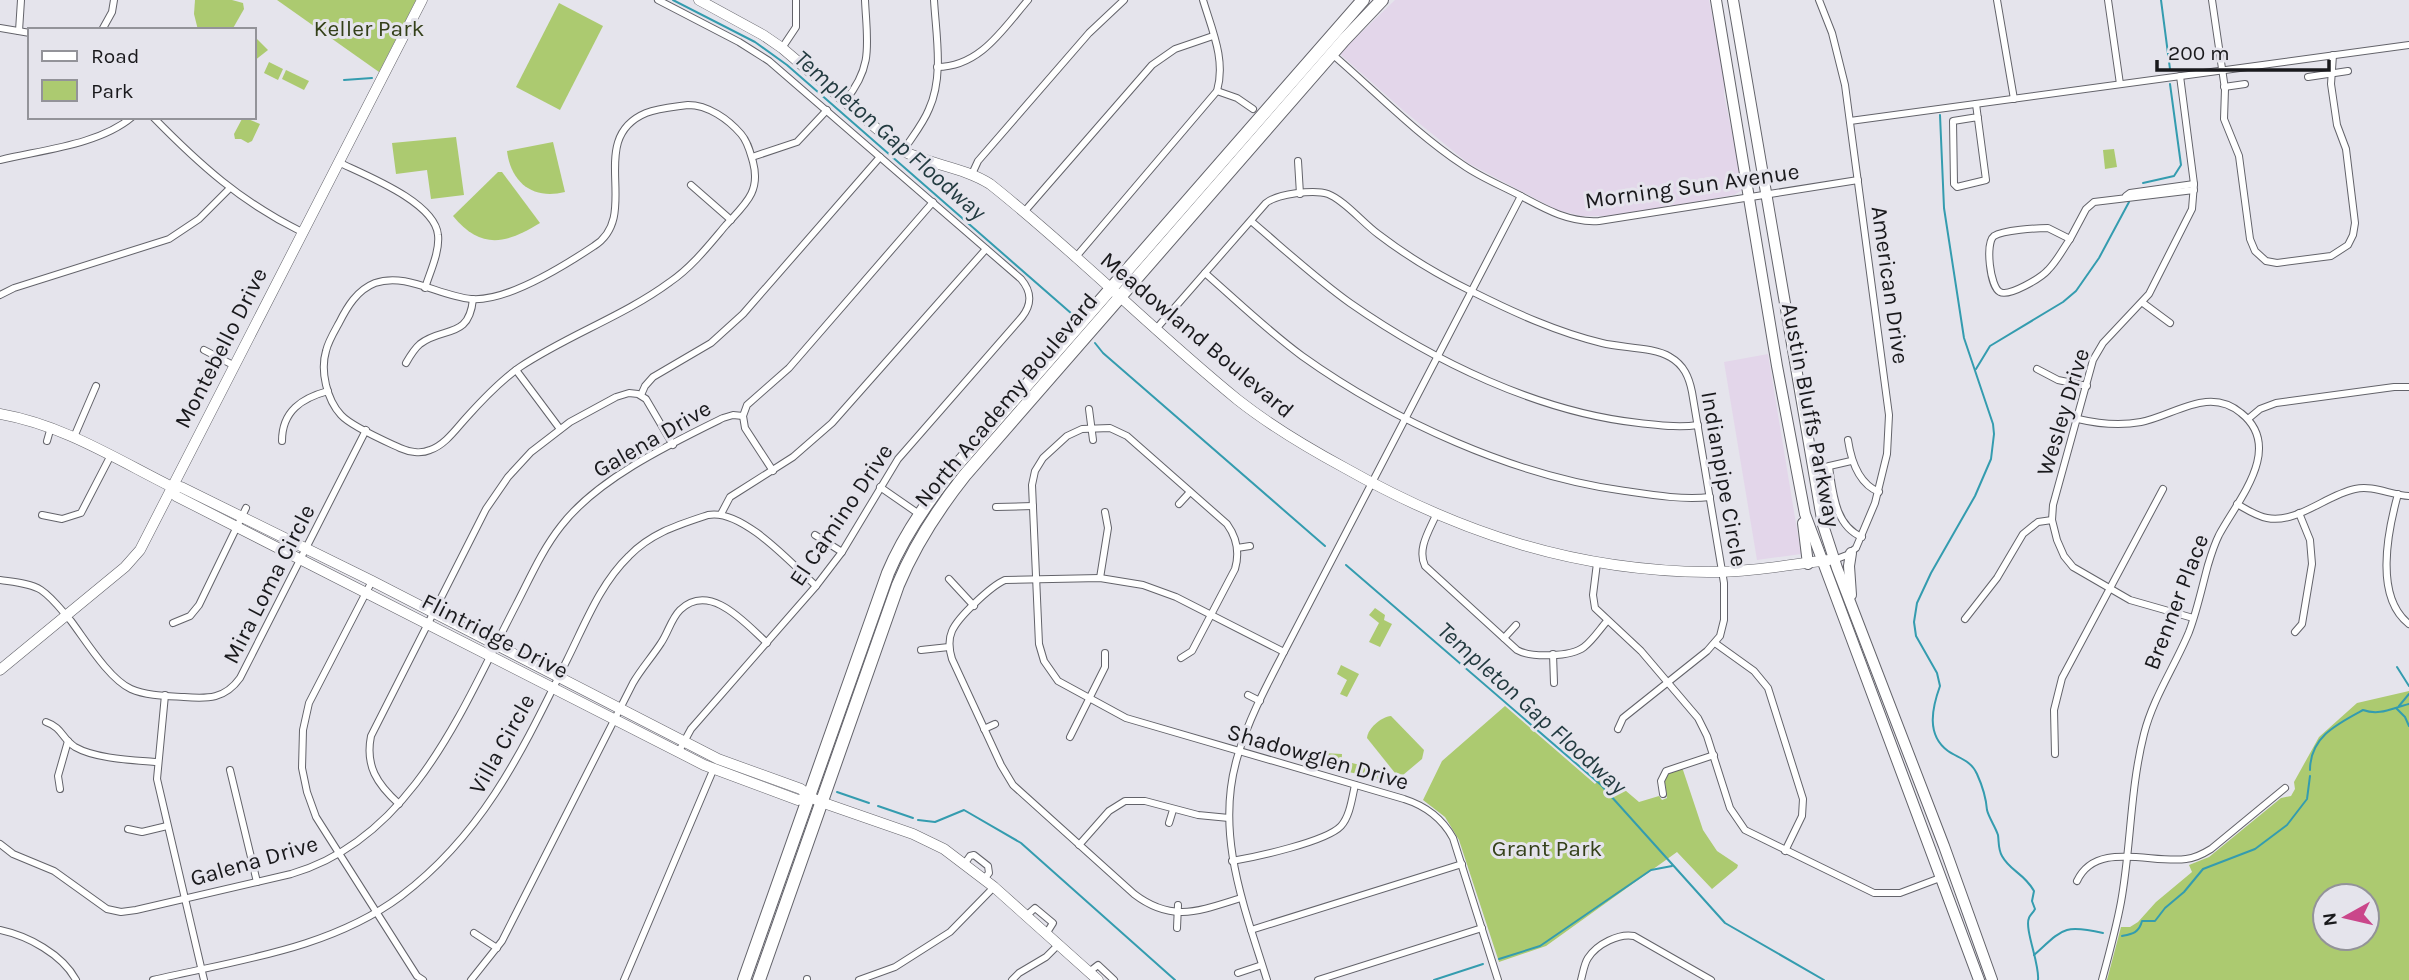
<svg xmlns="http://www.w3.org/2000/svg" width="2409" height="980" viewBox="0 0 2409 980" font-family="Karla,sans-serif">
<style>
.commercial{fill:#e3d6ea}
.green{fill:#acca70;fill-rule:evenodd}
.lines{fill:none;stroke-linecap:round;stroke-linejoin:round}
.stream{stroke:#349caf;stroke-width:2}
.street-casing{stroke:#63636a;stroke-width:8}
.secondary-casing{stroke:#63636a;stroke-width:11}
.primary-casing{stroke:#63636a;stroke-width:12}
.highway-casing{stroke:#63636a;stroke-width:14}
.street{stroke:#fff;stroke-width:6}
.secondary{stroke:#fff;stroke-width:10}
.primary{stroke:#fff;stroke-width:10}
.highway{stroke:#fff;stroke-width:12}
.labels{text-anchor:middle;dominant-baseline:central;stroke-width:6;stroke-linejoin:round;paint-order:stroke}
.park-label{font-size:23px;fill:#344019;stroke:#e5e4ec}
.street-label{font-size:23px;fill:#19191c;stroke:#e5e4ec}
.water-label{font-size:24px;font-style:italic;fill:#233b40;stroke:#e5e4ec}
</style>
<rect width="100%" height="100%" fill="#e5e4ec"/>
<!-- commercial -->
<g class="commercial">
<polygon points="1395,0 1709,0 1725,78 1724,95 1743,184 1742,190 1734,195 1613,216 1581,216 1557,210 1468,163 1404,111 1341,55 1340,53"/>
<polygon points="1768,354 1801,554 1757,560 1724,362"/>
</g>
<!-- green -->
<g class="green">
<polygon points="195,0 232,0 243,3 244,9 232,30 198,30 194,14"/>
<polygon points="277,0 416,0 379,72"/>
<polygon points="559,3 603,26 560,110 516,87"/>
<polygon points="254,36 268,50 254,61"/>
<polygon points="269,62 283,69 278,80 264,73"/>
<polygon points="286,70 309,81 304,90 282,79"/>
<polygon points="243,117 260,124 252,141 248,143 241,139 235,139 234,134"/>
<polygon points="456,137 464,195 431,199 427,170 396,174 392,143"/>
<path d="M 553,142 L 565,192 C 533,200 511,183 507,151 Z"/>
<polygon points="2114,149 2117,167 2105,169 2103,150"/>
<path d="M 498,172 L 502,172 L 540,223 C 506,244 481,250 453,216 Z"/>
<polygon points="1375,608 1385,615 1384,620 1392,624 1380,647 1369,642 1379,623 1369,615"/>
<polygon points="1341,665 1359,674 1347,697 1340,694 1347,680 1337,674"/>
<path d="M 2409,691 L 2409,980 L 2107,980 L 2121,927 L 2130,927 L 2138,922 L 2156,902 L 2192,872 L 2189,865 L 2209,857 L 2281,798 L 2291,796 L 2295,789 L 2294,782 L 2319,737 L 2357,703 ZM 2325,896 L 2367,896 L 2367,938 L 2325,938 Z"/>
<polygon points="1505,706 1595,784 1605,773 1639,802 1659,796 1662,800 1667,798 1664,776 1682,767 1703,830 1717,851 1738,865 1737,868 1712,889 1677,852 1546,946 1499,962 1459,840 1445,817 1423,800 1442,761"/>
<path d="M 1391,716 L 1424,750 L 1422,759 L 1403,775 L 1395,773 L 1367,738 C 1368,728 1381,717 1391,716 Z"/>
<polygon points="1323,753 1342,754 1341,769 1322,765"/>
<polygon points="1352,763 1380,770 1378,779 1349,772"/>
</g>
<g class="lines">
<!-- stream -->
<g class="stream">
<polyline points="673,0 755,42 787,65 1072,314"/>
<polyline points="2161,0 2170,69"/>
<polyline points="344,80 372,78"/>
<path d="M 1940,115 L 1944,208 L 1964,338 L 1993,424 L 1994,434 L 1991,459 L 1975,496 L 1931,573 L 1917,603 L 1914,622 L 1916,636 L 1937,673 L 1940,686 C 1932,708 1926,735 1948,751 C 1958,758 1971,760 1977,774 C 1982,785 1986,797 1987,810 C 1989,818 1995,826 1998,835 C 1999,842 1998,849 2002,856 C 2010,871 2024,873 2034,891 L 2032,901 L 2035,909 C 2033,913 2030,915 2029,918 C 2024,928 2040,965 2038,980"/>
<polyline points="2143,183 2174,176 2181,165 2170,84"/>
<polyline points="1095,343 1103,353 1325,546"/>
<polyline points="1976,369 1990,346 2063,302 2076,291 2099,258 2129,202"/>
<polyline points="1346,565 1601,785 1725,923 1824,980"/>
<polyline points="2397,667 2409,686"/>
<polyline points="2399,706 2409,694"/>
<polyline points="2396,708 2405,717 2409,726"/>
<path d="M 2310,770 C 2310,737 2337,724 2363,710 C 2380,716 2392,708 2409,704"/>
<polyline points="837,792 869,803"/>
<polyline points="878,806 913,818"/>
<polyline points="918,820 935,822 964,810 1021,843 1175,980"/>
<path d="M 2122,936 C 2132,934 2139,933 2142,921 L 2155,921 L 2165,908 L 2184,892 L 2203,869 L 2255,849 L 2287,825 L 2307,799 L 2310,776"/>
<path d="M 2034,955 C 2063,929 2063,924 2103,933"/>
<polyline points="1499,959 1540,946 1651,870 1672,866"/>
<polyline points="1434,980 1483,964"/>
</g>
<defs>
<g id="street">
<path d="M 658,0 L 739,42 L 769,61 L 1021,279 C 1032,292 1032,304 1022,317 L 898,459 L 842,552 L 816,586 L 691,729 L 679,751"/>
<polyline points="1819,0 1832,33 1845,85 1889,415 1887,454 1875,503 1856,548 1847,555 1834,560"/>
<polyline points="1997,0 2014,99"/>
<polyline points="2108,0 2120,84"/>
<polyline points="2212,0 2225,89 2224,119 2239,156 2250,239 2255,251 2266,261 2277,263 2331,256 2348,245 2353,235 2355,223 2346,149 2337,125 2331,84 2333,55"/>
<polyline points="0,28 30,33"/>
<polyline points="102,30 112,12 114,0"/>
<polyline points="19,31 21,0"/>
<polyline points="782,48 796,27 796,0"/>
<path d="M 1332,54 C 1375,91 1415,133 1463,165 C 1480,177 1500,185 1519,195 C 1545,209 1569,223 1599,221 L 1858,180"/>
<path d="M 937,67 C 980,67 1003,29 1028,0"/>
<polyline points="2180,76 2194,184 2192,209 2149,294 2103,343 2093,360 2053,505 2052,520 2057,540 2064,556 2073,567 2130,600 2193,618"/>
<polyline points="2308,77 2348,71"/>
<polyline points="2224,87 2245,84"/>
<polyline points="1217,91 1237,98 1253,109"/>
<path d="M 845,101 C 874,66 867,43 865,0"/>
<polyline points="1976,104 1986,180 1957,187 1954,184 1953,121 1978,117"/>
<path d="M 688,105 C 708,105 728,119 741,134 C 748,142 750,152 753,162 C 761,192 745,204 726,225 C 709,245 692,267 670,282 C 624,316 568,335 520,367 C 500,381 483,399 466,418 C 456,429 445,445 430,450 C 421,454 409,452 400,448 C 385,441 352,427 341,415 C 327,400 320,371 326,351 C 328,342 334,332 339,323 C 347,307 357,290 375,283 C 406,272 439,296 471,299 C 506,302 564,266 594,246 C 643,215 584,139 646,113 C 659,108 675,107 688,105 Z"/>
<path d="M 153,117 C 200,165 241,202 302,232"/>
<polyline points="1850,121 2409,45"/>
<path d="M 903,151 C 912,137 923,124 929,109 C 944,76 936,35 934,0"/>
<polyline points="752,157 797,142 827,110"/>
<path d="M 0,160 C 41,150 99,145 132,117"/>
<polyline points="1298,161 1300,194"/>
<path d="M 338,162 C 365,175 435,202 438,235 C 440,251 430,272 425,288"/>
<polyline points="972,174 978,161 1089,33 1124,0"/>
<polyline points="691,185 731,220"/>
<polyline points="2126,196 2130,193 2194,184"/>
<polyline points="1024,212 1152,65 1175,49 1213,36"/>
<path d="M 1251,221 C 1284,249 1315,278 1350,303 C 1433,361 1538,412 1639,423 C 1659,425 1678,428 1698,425"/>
<path d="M 2048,228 L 2070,239 C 2063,249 2057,261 2048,270 C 2041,278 2009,297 2000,292 C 1990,287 1985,243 1994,236 C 2003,230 2037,228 2048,228 Z"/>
<polyline points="2070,239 2086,209 2094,202 2194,190"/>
<path d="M 1075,258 L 1217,91 C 1226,60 1212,30 1203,0"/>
<path d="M 1205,273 C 1237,301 1268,331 1302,356 C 1393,421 1514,476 1625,491 C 1652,495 1682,500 1710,497"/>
<polyline points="0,295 14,288 169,239 199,219 229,189"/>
<polyline points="2143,303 2170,323"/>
<path d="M 1156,329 L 1266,203 C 1277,194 1314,189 1328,194 C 1344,200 1363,223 1378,234 C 1408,257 1440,276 1473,292 C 1515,313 1557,332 1602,343 C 1622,348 1654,347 1670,357 C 1684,365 1689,377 1692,392 L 1724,583 L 1724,620 L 1720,636 L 1707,651 L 1623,718 L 1618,729"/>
<polyline points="204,350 233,365"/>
<path d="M 406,363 C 410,356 414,349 420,344 C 443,326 469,340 473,299"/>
<polyline points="2037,369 2058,380 2087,386"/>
<polyline points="516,370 560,429"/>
<polyline points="641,395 645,386 653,377 711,343 743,314 880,157"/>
<polyline points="1089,409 1093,440"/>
<path d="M 2078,419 C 2099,424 2120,426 2141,422 C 2175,415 2209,386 2241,413 C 2285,448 2237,501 2219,535 C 2214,545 2211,555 2208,565 C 2202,587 2197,611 2189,632 C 2175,666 2153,698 2144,734 C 2130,789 2131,847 2121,902 C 2116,929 2109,954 2102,980"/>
<polyline points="2248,419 2260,409 2276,403 2394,387 2409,387"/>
<polyline points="74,437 96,386"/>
<path d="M 1848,440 C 1851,460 1859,484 1879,492"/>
<polyline points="47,441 51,427"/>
<path d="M 282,441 C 282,411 302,398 328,391"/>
<path d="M 1829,467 C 1833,493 1835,526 1862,537"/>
<polyline points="1812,470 1851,461"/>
<polyline points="773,471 745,428 743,416 747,405 789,368 933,202"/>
<polyline points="880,487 919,514"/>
<path d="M 2398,494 C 2388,530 2374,597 2409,624"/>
<polyline points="1179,504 1190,492"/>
<path d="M 2237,504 C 2246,509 2256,516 2267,518 C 2297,524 2326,495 2355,489 C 2373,485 2391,495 2409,496"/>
<polyline points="996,507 1033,506"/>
<polyline points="721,514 730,497 793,457 832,423 986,249"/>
<polyline points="42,515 62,519 81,513 111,455"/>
<path d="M 1436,515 C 1429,531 1417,549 1425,566 L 1517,650 C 1531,658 1571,657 1584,647 C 1593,640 1600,629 1607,621"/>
<polyline points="815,535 842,552"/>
<polyline points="1237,548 1250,546"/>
<polyline points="1597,563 1593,595 1595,608 1641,651 1698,718 1707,736 1730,808 1745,830 1874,893 1900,893 1940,878"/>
<polyline points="1100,578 1108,528 1105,512"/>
<polyline points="949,579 974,606"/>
<path d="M 0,580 C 13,582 30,583 41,590 C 53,598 62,611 71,621 C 86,641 109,679 131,689 C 147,696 167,696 184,697 C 208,699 225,699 240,678 L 366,430"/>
<polyline points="372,581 309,703 303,730 302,768 307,792 316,817 417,976 423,980"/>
<polyline points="1965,619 1997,578 2023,534 2038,522 2052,520"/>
<polyline points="173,623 190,616 199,605 246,508"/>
<polyline points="2295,632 2302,624 2312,564 2310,540 2299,513"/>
<polyline points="1504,638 1516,625"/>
<polyline points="1715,643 1754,671 1768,688 1803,799 1802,816 1785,851"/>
<polyline points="921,650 949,647"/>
<polyline points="1553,654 1554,683"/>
<path d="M 1181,658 L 1192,651 L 1235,569 C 1240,552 1237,538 1227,524 L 1127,436 L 1110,428 L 1082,429 L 1067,436 L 1043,458 L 1035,471 L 1032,485 L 1039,644 L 1044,661 L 1058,681 L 1126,718 L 1404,799 C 1426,806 1442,818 1453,838 L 1498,980"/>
<polyline points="165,695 157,779 204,980"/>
<polyline points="1248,695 1260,701"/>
<path d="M 46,722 C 63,728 61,738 75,747 C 96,759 133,760 157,762"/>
<polyline points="984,729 995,724"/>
<polyline points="1070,737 1105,667 1105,653"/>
<polyline points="2055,754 2054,710 2062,678 2163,489"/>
<polyline points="230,770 257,882"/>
<polyline points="60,789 58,776 68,741"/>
<polyline points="1663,794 1661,781 1666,771 1714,755"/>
<path d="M 399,804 C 377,784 365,766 371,736 L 486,509 L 508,477 L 531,452 L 570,422 L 616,397 L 629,393 L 638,394 L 646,399 L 673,445"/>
<polyline points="1169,823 1173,810"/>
<polyline points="128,829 142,832 167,826"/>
<path d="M 0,844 L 13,854 L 54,871 L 107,909 L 121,912 L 136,910 L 291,874 C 413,839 463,707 516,605 C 530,578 542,550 561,526 C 597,479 670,444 723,418 L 733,415 L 743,416"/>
<polyline points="1079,845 1109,811 1125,801 1145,801 1198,815 1229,818"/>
<path d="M 1232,861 C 1255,857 1326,842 1341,826 C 1350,816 1352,798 1355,785"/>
<polyline points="965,863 970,856 974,855 988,866 989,873 984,879"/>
<path d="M 2077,881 C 2096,840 2152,864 2186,859 C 2195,858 2203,854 2211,849 L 2285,788"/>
<path d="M 1241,898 C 1199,911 1172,923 1134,894 L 1013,785 L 1001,765 L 952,659 C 949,649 948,640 952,631 C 958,617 991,586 1005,580 L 1100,578 L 1143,585 L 1176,597 L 1284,652"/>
<polyline points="1026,916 1035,908 1053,923 1046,934"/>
<polyline points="1177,928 1178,905"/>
<path d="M 0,930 C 28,936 62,954 76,980"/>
<polyline points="1251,930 1462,864"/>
<polyline points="474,933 497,948"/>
<polyline points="1089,972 1098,965 1114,980"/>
<polyline points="1238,973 1262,965"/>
<polyline points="807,979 807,980"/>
<path d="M 153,980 C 238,960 330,949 401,896 C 484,833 522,751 567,660 C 585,624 600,584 629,556 C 651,533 678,525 708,515 C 742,508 792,564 816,586"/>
<path d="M 471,980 L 502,941 L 633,683 C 641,669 652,657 661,643 C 668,633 671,619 680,610 C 710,581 746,624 767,643"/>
<polyline points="624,980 714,768"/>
<polyline points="859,980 895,967 950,932 994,887"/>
<polyline points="1012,980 1019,973 1046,957 1058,945"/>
<path d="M 1267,980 C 1244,906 1214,832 1238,755 C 1249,718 1267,685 1284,652 L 1521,196"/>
<polyline points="1318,980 1482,928"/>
<path d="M 1581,980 C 1583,973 1584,964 1588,958 C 1597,944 1619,933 1634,936 L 1711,980"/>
</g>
<g id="secondary">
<path d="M 699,0 L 763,35 L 782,48 L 903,151 C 931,165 963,167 990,184 C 1076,252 1153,331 1238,400 C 1271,426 1308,448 1345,468 C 1460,533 1575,571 1708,572 C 1749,572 1788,565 1829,560"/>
<path d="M 0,414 C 63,425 116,459 172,487 L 181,487 L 372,581 L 718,759 L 801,789 L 810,797 L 821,802 L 913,834 L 944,849 L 994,887 L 1098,980"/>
<polyline points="172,487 176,496 704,765 798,800 810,797"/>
<polyline points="0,670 125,567 140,550 422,0"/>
</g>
<g id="primary">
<polyline points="1716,0 1777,366 1805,514 1979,980"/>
<polyline points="1733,0 1823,525 1837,568 1944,846 1992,980"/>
<polyline points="1803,523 1808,564"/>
<polyline points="1851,553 1849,566 1851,595"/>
</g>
<g id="highway">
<path d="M 744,980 L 888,573 C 903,537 925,505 949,474 L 1363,0"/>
<path d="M 759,980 L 898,585 C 915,544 938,509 965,475 L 1344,40 L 1382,0"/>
</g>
</defs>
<!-- street casing -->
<use href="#street" class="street-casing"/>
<!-- secondary casing -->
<use href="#secondary" class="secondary-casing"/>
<!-- primary casing -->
<use href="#primary" class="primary-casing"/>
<!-- highway casing -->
<use href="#highway" class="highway-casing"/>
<!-- street -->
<use href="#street" class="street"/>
<!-- secondary -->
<use href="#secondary" class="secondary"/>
<!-- primary -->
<use href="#primary" class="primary"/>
<!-- highway -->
<use href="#highway" class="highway"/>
</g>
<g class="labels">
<!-- park labels -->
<g class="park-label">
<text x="369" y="28">Keller Park</text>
<text x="1547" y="848">Grant Park</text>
</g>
<!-- street labels -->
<g class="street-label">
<text transform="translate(1692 186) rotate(-8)">Morning Sun Avenue</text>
<text transform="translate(1890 285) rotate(82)">American Drive</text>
<text transform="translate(1197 335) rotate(40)">Meadowland Boulevard</text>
<text transform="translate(221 348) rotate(-63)">Montebello Drive</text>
<text transform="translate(1006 400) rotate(-50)">North Academy Boulevard</text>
<text transform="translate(2063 412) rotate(-73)">Wesley Drive</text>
<text transform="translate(1811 415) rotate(79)">Austin Bluffs Parkway</text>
<text transform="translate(652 439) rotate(-30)">Galena Drive</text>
<text transform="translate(1724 479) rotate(80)">Indianpipe Circle</text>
<text transform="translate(841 515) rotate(-56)">El Camino Drive</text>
<text transform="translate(269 584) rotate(-63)">Mira Loma Circle</text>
<text transform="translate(2176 602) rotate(-69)">Brenner Place</text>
<text transform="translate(495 636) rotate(27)">Flintridge Drive</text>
<text transform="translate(502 744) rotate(-61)">Villa Circle</text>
<text transform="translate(1318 757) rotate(16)">Shadowglen Drive</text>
<text transform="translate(254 861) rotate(-16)">Galena Drive</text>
</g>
<!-- water labels -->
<g class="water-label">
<text transform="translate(890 135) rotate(41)">Templeton Gap Floodway</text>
<text transform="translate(1532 708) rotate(42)">Templeton Gap Floodway</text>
</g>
</g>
<!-- legend -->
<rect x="28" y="28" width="228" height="91" fill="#e5e4ec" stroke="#939399" stroke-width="2"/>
<rect x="42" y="51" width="35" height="10" fill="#ffffff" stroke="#939399" stroke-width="2"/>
<text x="91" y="63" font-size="21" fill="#19191c">Road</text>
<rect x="42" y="80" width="35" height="21" fill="#acca70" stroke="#939399" stroke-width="2"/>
<text x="91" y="98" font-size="21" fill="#19191c">Park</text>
<!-- north arrow -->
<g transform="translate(2346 917) rotate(262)"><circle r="33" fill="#e5e4ec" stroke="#939399" stroke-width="2"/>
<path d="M0-5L12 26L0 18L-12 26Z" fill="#ca468a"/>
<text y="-10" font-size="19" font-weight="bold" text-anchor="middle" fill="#19191c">N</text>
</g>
<!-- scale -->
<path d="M2157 60v10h172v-10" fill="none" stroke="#19191c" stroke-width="3.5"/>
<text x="2168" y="60" font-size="21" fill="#19191c" stroke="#e5e4ec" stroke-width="5" paint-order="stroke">200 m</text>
</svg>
